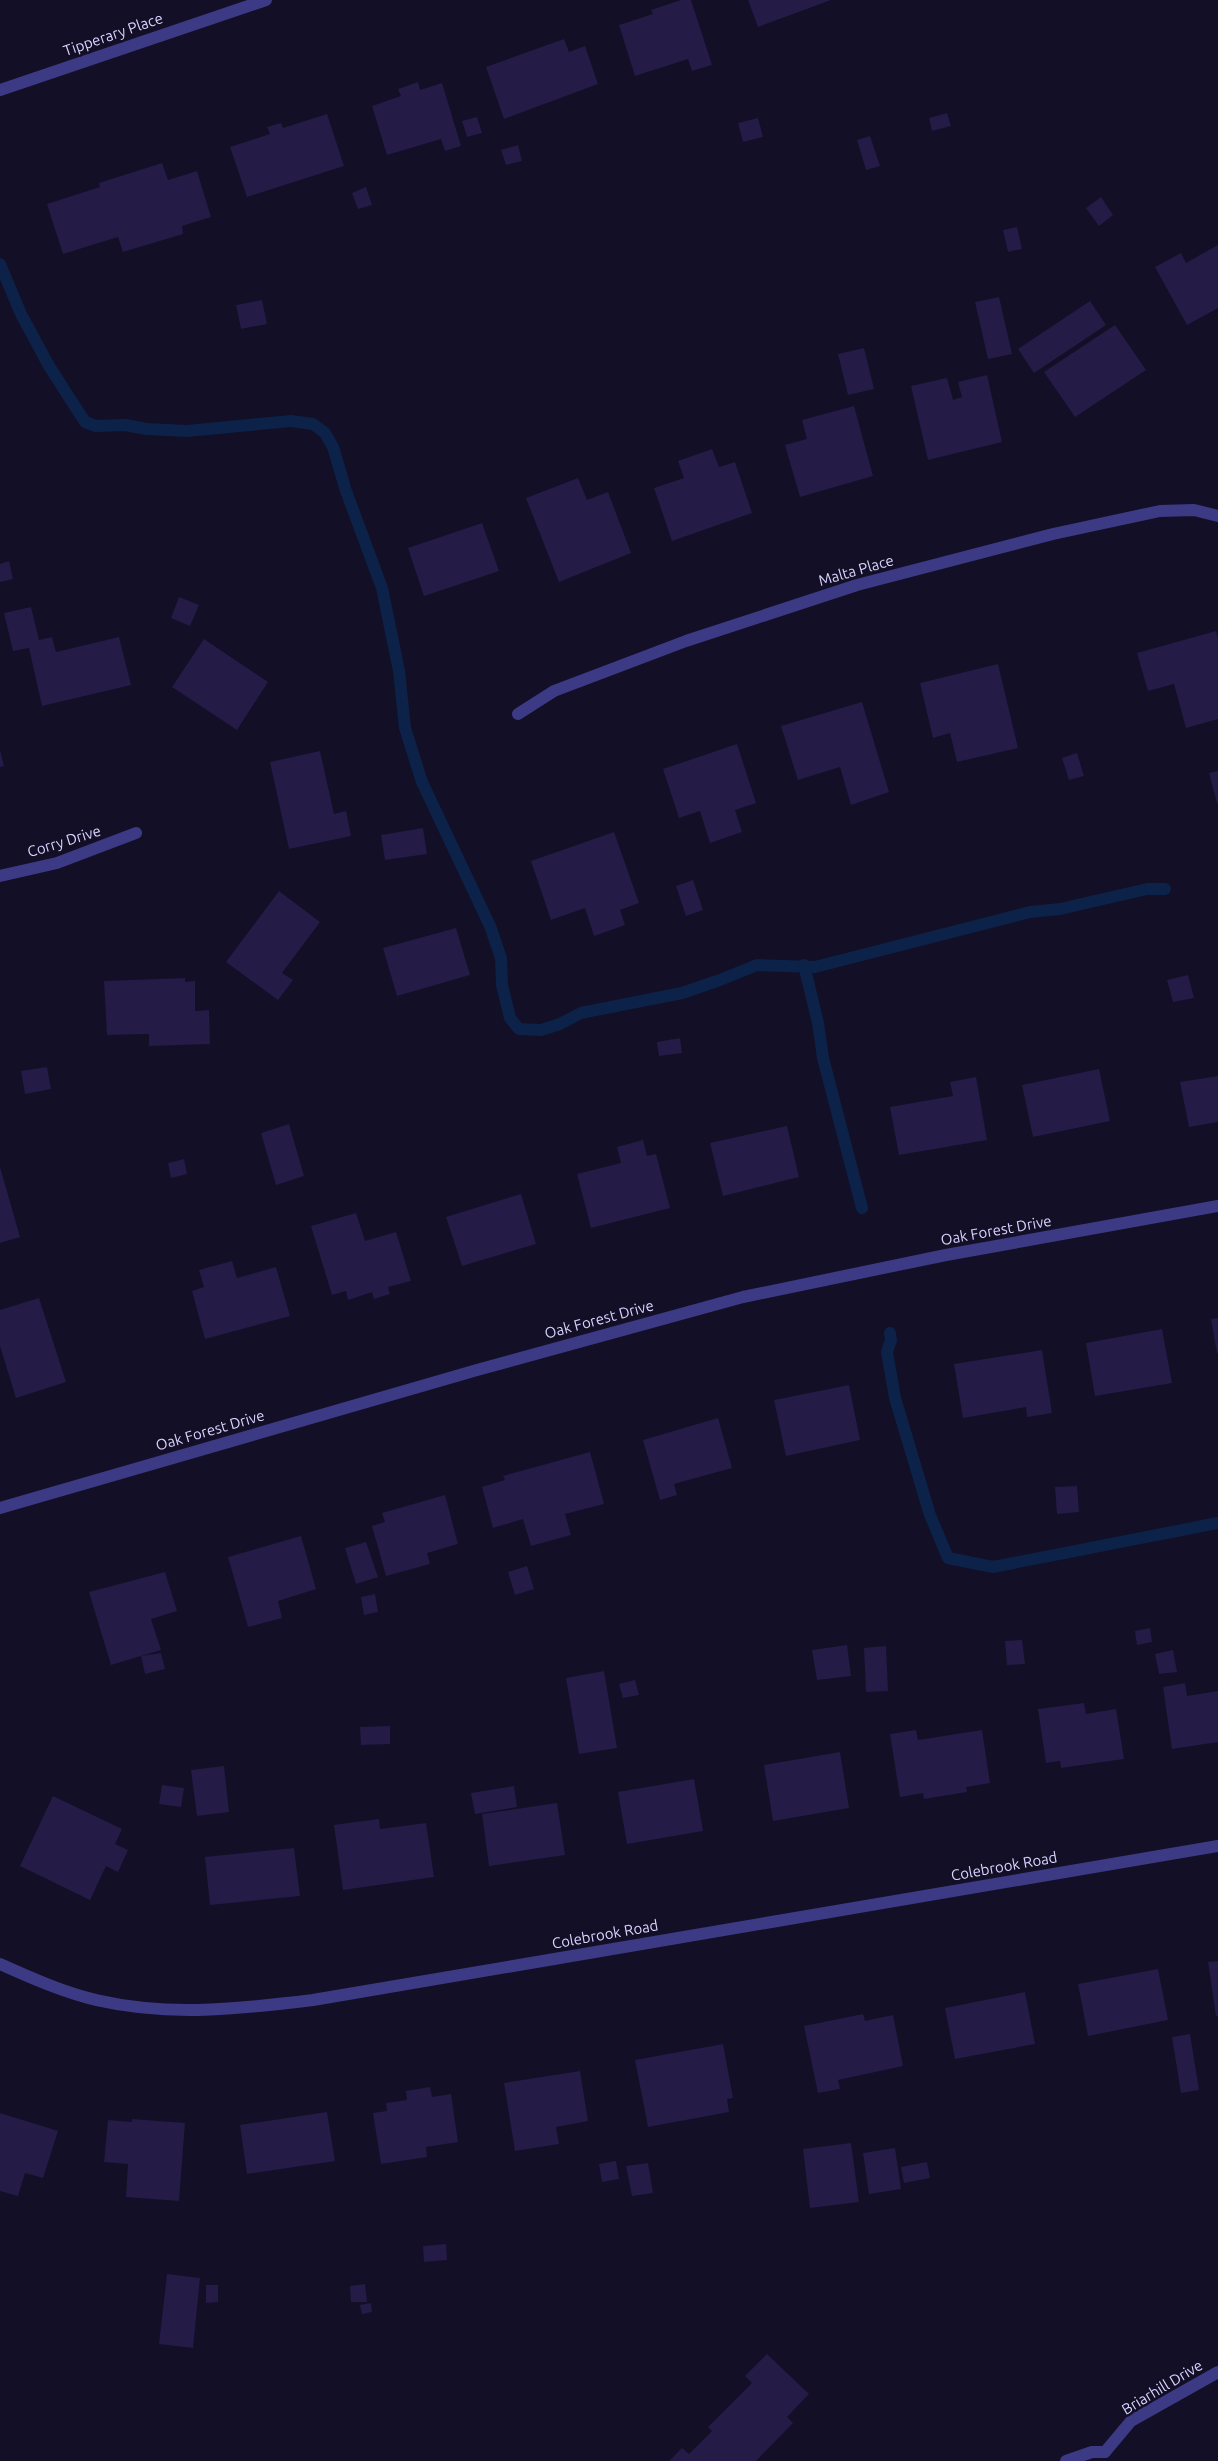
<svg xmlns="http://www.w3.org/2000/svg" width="1218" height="2461" viewBox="0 0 1218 2461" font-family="Ubuntu,sans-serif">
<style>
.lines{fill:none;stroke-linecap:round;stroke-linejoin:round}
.stream{stroke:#0c2248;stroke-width:12}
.building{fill:#241b47}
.minor{stroke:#3d3a85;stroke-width:12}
.tertiary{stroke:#3d3a85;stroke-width:12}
.labels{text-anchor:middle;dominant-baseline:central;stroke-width:5;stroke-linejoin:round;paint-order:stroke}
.street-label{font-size:15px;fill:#d9d4ff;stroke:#130f26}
</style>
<rect width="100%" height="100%" fill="#130f26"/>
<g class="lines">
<!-- stream -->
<g class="stream">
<polyline points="0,264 21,314 49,366 85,422 96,426 125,425 147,429 187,431 291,421 313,424 325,433 333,447 346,491 382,588 399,671 405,728 422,782 490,926 501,958 502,985 510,1018 519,1029 541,1030 560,1024 581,1013 682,993 720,980 757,965 815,967 1030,912 1060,909 1147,889 1165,889"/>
<polyline points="804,965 818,1023 823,1058 862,1208"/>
<polyline points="890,1333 891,1340 887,1352 895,1398 930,1515 948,1558 993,1567 1218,1523"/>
</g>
</g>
<!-- building -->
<g class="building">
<polygon points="681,0 691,0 712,65 692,71 688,59 635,76 619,25 653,14 651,10"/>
<polygon points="748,0 831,0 758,27"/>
<polygon points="564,39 569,52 585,46 598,84 504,119 486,67"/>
<polygon points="418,82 420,90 442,83 461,146 445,151 441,139 387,155 372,106 401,96 398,89"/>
<polygon points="947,113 951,126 932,131 929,118"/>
<polygon points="327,114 344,166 247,197 230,147 270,134 267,127 281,123 283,128"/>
<polygon points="477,117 482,133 467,137 462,121"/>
<polygon points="758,118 763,137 743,142 738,123"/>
<polygon points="870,136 880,166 866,170 857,140"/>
<polygon points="518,145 522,161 506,165 501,150"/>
<polygon points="162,163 168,180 197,171 211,217 182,226 183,234 123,252 118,237 63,254 47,204 100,187 99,183"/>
<polygon points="366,187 372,205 358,209 352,193"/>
<polygon points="1101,197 1113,215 1099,226 1086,208"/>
<polygon points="1017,227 1022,249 1008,252 1003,230"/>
<polygon points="1218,245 1218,308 1187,325 1155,267 1181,253 1186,263"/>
<polygon points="999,297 1012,354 988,359 975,302"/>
<polygon points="262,300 267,324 241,329 236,305"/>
<polygon points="1090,301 1106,325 1034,373 1018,349"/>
<polygon points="1115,325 1146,370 1075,417 1044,372"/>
<polygon points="864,348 874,389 848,395 838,354"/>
<polygon points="987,375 1002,442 928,460 911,386 947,378 953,400 962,397 958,382"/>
<polygon points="854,406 873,476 800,497 785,445 807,439 802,420"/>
<polygon points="712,449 719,467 735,462 752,513 672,541 654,488 684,478 678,461"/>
<polygon points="578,478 587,500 608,492 631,553 559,582 526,498"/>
<polygon points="482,523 499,571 424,596 408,548"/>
<polygon points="9,561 13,579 0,582 0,564"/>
<polygon points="179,597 199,605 190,626 171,618"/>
<polygon points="31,607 39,640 52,637 56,652 119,637 131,685 42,706 29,648 13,651 4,613"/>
<polygon points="1216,631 1218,638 1218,719 1186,728 1174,684 1148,691 1137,653"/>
<polygon points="204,639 268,682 237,730 172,687"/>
<polygon points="998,664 1018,748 957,762 950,733 933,738 920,683"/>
<polygon points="862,702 889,792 851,805 840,767 798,780 781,726"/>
<polygon points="737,744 756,803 735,810 742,832 710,843 700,811 679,818 663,769"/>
<polygon points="0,750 4,766 0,767"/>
<polygon points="320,751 334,814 346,811 351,836 289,849 270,762"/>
<polygon points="1077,753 1084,776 1069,780 1062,758"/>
<polygon points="1218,771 1218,803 1217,803 1209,773"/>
<polygon points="423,828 427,854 385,860 381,835"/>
<polygon points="614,832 639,903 620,910 625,925 594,936 585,908 551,920 531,861"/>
<polygon points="693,880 703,910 686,916 676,886"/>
<polygon points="279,891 320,922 282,973 293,980 278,1000 226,962"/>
<polygon points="456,928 470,975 397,996 383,948"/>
<polygon points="1188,975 1194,998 1173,1002 1167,980"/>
<polygon points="185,978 185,982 195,981 195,1011 209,1010 210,1044 149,1046 149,1034 107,1035 104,981"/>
<polygon points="680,1038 682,1053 659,1056 657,1042"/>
<polygon points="47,1067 51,1089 25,1094 21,1071"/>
<polygon points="1099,1069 1110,1121 1033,1137 1022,1085"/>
<polygon points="1218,1076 1218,1122 1189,1127 1180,1082"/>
<polygon points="976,1077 987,1140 899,1155 890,1107 953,1096 950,1082"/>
<polygon points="289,1124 304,1176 276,1185 261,1133"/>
<polygon points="787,1126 799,1177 723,1196 710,1143"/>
<polygon points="643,1140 647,1156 656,1154 670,1208 591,1228 577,1174 621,1163 617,1147"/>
<polygon points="184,1159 187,1174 171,1178 168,1163"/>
<polygon points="0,1167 20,1237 0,1243"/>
<polygon points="521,1194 536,1244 462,1266 446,1217"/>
<polygon points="356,1213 365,1241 396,1232 411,1281 388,1287 390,1294 374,1299 372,1292 348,1300 346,1291 332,1295 311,1226"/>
<polygon points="232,1261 237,1278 276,1267 290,1316 205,1339 192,1291 204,1287 199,1270"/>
<polygon points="39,1298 66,1382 16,1398 0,1346 0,1310"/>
<polygon points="1218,1318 1218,1353 1217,1353 1211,1319"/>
<polygon points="1162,1329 1172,1383 1095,1396 1086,1343"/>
<polygon points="1042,1350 1052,1413 1027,1417 1026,1407 963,1418 954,1364"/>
<polygon points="849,1385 860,1440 786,1456 774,1400"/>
<polygon points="718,1418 732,1468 674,1484 677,1495 660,1500 643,1440"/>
<polygon points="590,1452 604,1504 565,1514 571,1535 531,1546 523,1519 493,1528 482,1487 505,1480 503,1476"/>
<polygon points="1077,1486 1079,1512 1057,1514 1055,1487"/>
<polygon points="445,1495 458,1544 427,1553 430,1564 386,1576 372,1526 385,1522 382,1513"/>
<polygon points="301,1536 316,1589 278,1601 282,1618 248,1627 228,1557"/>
<polygon points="366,1542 378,1577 356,1584 345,1548"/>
<polygon points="527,1566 534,1589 515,1595 508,1572"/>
<polygon points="165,1572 177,1611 151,1619 161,1650 111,1665 89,1592"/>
<polygon points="375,1594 378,1612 364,1615 361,1597"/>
<polygon points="1150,1628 1152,1642 1137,1645 1135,1631"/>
<polygon points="1022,1640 1025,1664 1007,1665 1005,1641"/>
<polygon points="847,1645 851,1676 817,1680 812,1650"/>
<polygon points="886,1646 888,1691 866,1692 864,1648"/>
<polygon points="1173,1650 1177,1672 1159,1674 1155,1654"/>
<polygon points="161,1653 165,1669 145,1674 141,1656"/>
<polygon points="604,1671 617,1748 579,1754 566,1678"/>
<polygon points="635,1680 639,1695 623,1698 619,1684"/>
<polygon points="1185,1683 1187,1696 1218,1691 1218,1742 1172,1749 1163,1687"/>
<polygon points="1084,1703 1086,1714 1116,1709 1124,1759 1061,1768 1060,1761 1046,1763 1038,1709"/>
<polygon points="390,1726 390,1744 361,1745 360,1727"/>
<polygon points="916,1730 918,1740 982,1730 990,1783 966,1787 967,1792 924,1799 923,1793 900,1797 890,1734"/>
<polygon points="840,1752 849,1808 773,1821 764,1765"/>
<polygon points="224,1766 229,1812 197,1816 191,1770"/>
<polygon points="694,1779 703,1831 627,1844 618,1792"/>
<polygon points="162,1785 184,1788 181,1807 159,1804"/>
<polygon points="514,1786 517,1807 475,1814 471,1793"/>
<polygon points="53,1796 122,1829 115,1844 128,1850 118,1872 106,1866 90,1900 20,1866"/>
<polygon points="557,1803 565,1855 489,1866 482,1814"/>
<polygon points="379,1819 380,1829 426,1823 434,1877 343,1890 334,1825"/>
<polygon points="294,1848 300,1896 210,1905 205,1857"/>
<polygon points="1218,1961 1218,2016 1216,2016 1208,1962"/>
<polygon points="1158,1969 1168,2020 1088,2036 1078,1984"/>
<polygon points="1025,1992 1035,2044 955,2059 945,2008"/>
<polygon points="863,2014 865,2021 893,2015 903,2066 838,2080 840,2089 818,2093 804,2026"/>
<polygon points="1190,2034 1199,2090 1181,2093 1172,2037"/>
<polygon points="723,2044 733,2098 727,2099 729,2112 648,2127 635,2060"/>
<polygon points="580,2071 588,2121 556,2127 559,2144 515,2151 504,2083"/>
<polygon points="430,2087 432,2097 451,2094 458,2142 426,2147 427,2157 381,2164 373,2113 387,2111 386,2103 407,2100 406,2091"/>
<polygon points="327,2112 335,2161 247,2174 240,2125"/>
<polygon points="0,2113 58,2131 43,2178 25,2173 18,2196 0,2191"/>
<polygon points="132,2119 185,2123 179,2201 126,2197 128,2164 104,2162 108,2120 132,2122"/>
<polygon points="851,2143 859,2202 810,2208 803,2149"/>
<polygon points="895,2148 901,2189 869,2194 863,2153"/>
<polygon points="616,2161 619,2179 602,2182 599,2164"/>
<polygon points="927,2162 930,2178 904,2183 901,2167"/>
<polygon points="648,2163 653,2193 632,2196 626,2166"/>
<polygon points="446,2244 447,2260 424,2262 423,2246"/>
<polygon points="167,2274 200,2278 193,2348 159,2344"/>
<polygon points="365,2284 367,2302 351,2302 350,2286"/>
<polygon points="206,2285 218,2285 218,2302 206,2303"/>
<polygon points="371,2303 372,2312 362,2314 360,2305"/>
<polygon points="767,2354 809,2394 787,2417 793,2423 756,2461 669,2461 682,2448 689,2454 712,2431 708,2427 752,2383 745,2376"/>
</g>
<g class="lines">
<!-- minor -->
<g class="minor">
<polyline points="518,714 554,691 686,641 857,585 1053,534 1160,511 1194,510 1218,516"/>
<polyline points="0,876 57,863 136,833"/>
<polyline points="0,1508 477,1370 743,1297 946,1255 1218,1206"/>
<path d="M 0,1964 C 31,1978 63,1992 96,2000 C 170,2017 239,2009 313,2000 L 1218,1846"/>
<polyline points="1105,2452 1131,2421 1218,2372"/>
<polyline points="1066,2461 1092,2452 1105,2452"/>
</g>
<!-- tertiary -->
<polyline class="tertiary" points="0,90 266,0"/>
</g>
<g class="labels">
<!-- street labels -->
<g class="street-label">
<text transform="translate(113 34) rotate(-19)">Tipperary Place</text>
<text transform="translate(856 570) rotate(-16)">Malta Place</text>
<text transform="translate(64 841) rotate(-17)">Corry Drive</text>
<text transform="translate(996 1230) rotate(-10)">Oak Forest Drive</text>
<text transform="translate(599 1319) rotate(-15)">Oak Forest Drive</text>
<text transform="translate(210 1430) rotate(-16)">Oak Forest Drive</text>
<text transform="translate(1004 1866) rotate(-10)">Colebrook Road</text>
<text transform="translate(605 1934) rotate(-10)">Colebrook Road</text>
<text transform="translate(1162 2387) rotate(-31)">Briarhill Drive</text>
</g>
</g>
</svg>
